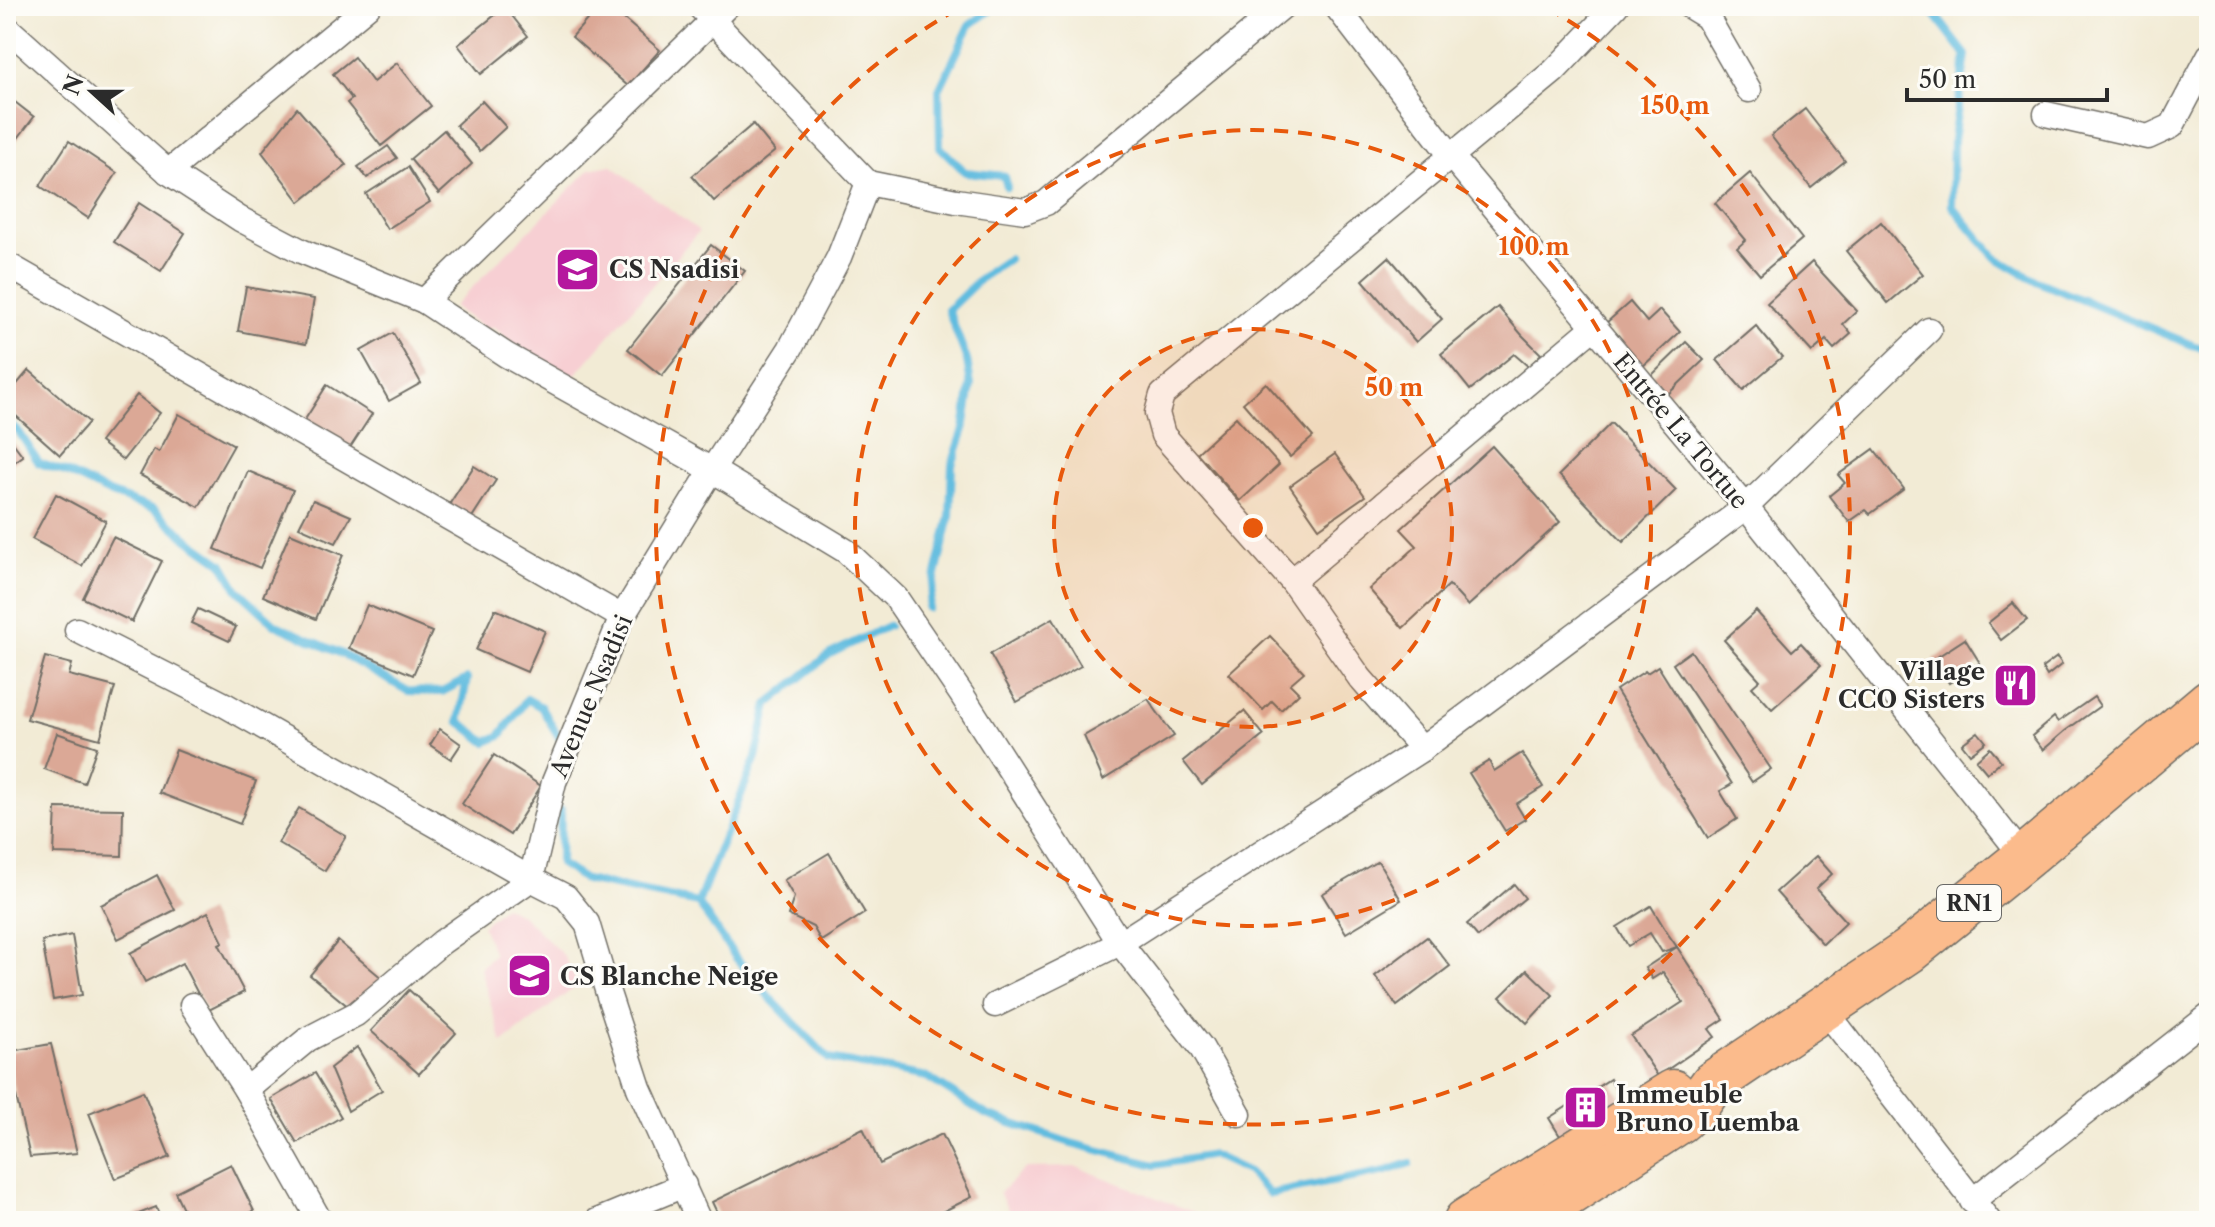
<svg xmlns="http://www.w3.org/2000/svg" width="2215" height="1227" viewBox="0 0 2215 1227" font-family="'Libre Caslon Text',serif">
<style>
.built{fill:#f7cfd3}
.lines{fill:none;stroke-linecap:round;stroke-linejoin:round}
.stream{stroke:#61bcdf;stroke-width:8}
.building{fill:#dba896}
.street-casing{stroke:#716e66;stroke-width:27}
.highway-casing{stroke:#716e66;stroke-width:47}
.street{stroke:#fff;stroke-width:24}
.highway{stroke:#fbbb8c;stroke-width:44}
.ring{fill:none;stroke:#e8590c;stroke-width:4;stroke-dasharray:14 10}
.labels{text-anchor:middle;dominant-baseline:central;stroke-width:6;stroke-linejoin:round;paint-order:stroke}
.shield{fill:#fdfcf7;stroke:#6a6a68;stroke-width:2}
.shield-label{font-size:22px;font-weight:bold;fill:#2b2b2b}
.poi-label{font-size:24px;font-weight:bold;fill:#2b2b2b;stroke:#fdfcf7;text-anchor:start}
.street-label{font-size:24px;fill:#2b2b2b;stroke:#fdfcf7}
.centre{fill:#e8590c;stroke:#fdfcf7;stroke-width:4}
.ring-label{font-size:24px;text-anchor:middle;font-weight:bold;fill:#e8590c;stroke:#fdfcf7;stroke-width:6;stroke-linejoin:round;paint-order:stroke}
</style>
<rect width="100%" height="100%" fill="#fdfcf7"/>
<filter id="ink" filterUnits="userSpaceOnUse"><feTurbulence type="fractalNoise" baseFrequency=".0125" numOctaves="2"/><feDisplacementMap in="SourceGraphic" scale="16" xChannelSelector="R" yChannelSelector="G"/><feConvolveMatrix kernelMatrix="1 2 1 2 8 2 1 2 1" color-interpolation-filters="sRGB"/></filter>
<filter id="wash" filterUnits="userSpaceOnUse"><feTurbulence type="fractalNoise" baseFrequency=".006" numOctaves="4" result="noise"/><feDisplacementMap in="SourceGraphic" scale="32" xChannelSelector="R" yChannelSelector="G"/><feGaussianBlur stdDeviation="1.8" result="paint"/><feColorMatrix in="noise" values="0 0 0 0 0 0 0 0 0 0 0 0 0 0 0 0 0 1.4 0 .05"/><feComposite in="paint" operator="in"/></filter>
<g filter="url(#wash)">
<rect width="100%" height="100%" fill="#f2ebd5"/>
<!-- built -->
<g class="built">
<polygon points="611,165 699,231 559,394 522,353 493,326 487,330 453,307 590,169"/>
<polygon points="505,906 523,916 564,956 578,985 502,1043 480,968 494,954 482,926"/>
<polygon points="1077,1167 1216,1221 1014,1221 999,1193 1026,1168"/>
</g>
<g class="lines">
<!-- stream -->
<g class="stream">
<polyline points="996,6 970,25 939,90 940,147 965,172 1004,176 1007,187"/>
<polyline points="1928,6 1966,55 1953,140 1952,206 1995,257 2034,280 2192,345 2209,350"/>
<polyline points="6,421 19,432 39,463 68,473 109,493 155,510 188,539 222,563 238,590 276,625 342,654 408,691 442,692 467,679 459,721 486,742 500,736 527,699 541,707 560,739"/>
<polyline points="928,608 950,516 952,465 964,429 971,385 967,360 948,310 982,277 1008,259"/>
<polyline points="888,626 830,654 768,704 756,757 698,903 736,958 772,1000 829,1059 927,1077 987,1115 1071,1143 1155,1165 1213,1155 1247,1171 1270,1194 1386,1171 1410,1163"/>
<polyline points="561,810 560,864 585,880 698,903"/>
</g>
</g>
<g id="blocks">
<!-- building -->
<g class="building">
<polygon points="599,6 609,6 660,50 628,86 572,37"/>
<polygon points="505,7 528,36 481,74 458,45"/>
<polygon points="354,57 373,82 397,63 431,106 381,146 347,103 352,99 333,74"/>
<polygon points="6,95 34,117 6,154"/>
<polygon points="482,101 506,127 480,151 456,125"/>
<polygon points="297,108 346,165 300,202 262,152"/>
<polygon points="1805,109 1845,161 1811,188 1771,136"/>
<polygon points="753,124 775,151 714,201 692,176"/>
<polygon points="444,130 472,164 439,194 410,159"/>
<polygon points="69,141 117,173 88,218 40,186"/>
<polygon points="388,146 397,158 367,178 358,167"/>
<polygon points="408,167 430,202 387,229 366,194"/>
<polygon points="1750,173 1802,239 1760,275 1737,248 1746,240 1715,203"/>
<polygon points="139,203 185,233 161,271 114,242"/>
<polygon points="1881,222 1923,274 1888,303 1846,251"/>
<polygon points="711,245 745,271 662,376 628,349"/>
<polygon points="1389,257 1442,319 1416,342 1363,280"/>
<polygon points="1812,262 1857,311 1843,324 1851,334 1834,349 1826,340 1812,352 1767,303"/>
<polygon points="246,287 314,299 306,344 238,331"/>
<polygon points="1630,302 1647,322 1660,310 1680,332 1642,367 1620,342 1622,340 1606,323"/>
<polygon points="1498,307 1522,335 1541,354 1529,367 1514,354 1470,390 1441,354"/>
<polygon points="1756,326 1782,357 1743,390 1717,360"/>
<polygon points="393,333 421,383 389,401 361,351"/>
<polygon points="1686,342 1704,360 1668,394 1651,376"/>
<polygon points="29,370 89,422 60,455 6,407 6,397"/>
<polygon points="1266,383 1313,437 1290,457 1243,403"/>
<polygon points="327,385 372,414 344,457 299,429"/>
<polygon points="137,395 160,413 123,460 100,442"/>
<polygon points="179,414 234,445 199,507 140,475 154,449 159,452"/>
<polygon points="1236,417 1279,465 1240,501 1197,453"/>
<polygon points="1611,423 1676,490 1623,542 1559,475"/>
<polygon points="8,436 23,456 6,468 6,438"/>
<polygon points="1492,446 1560,522 1468,606 1449,585 1403,628 1369,589 1417,546 1401,529"/>
<polygon points="1874,449 1904,489 1870,514 1866,510 1849,522 1829,496 1845,483 1838,475"/>
<polygon points="1335,454 1365,496 1319,528 1290,486"/>
<polygon points="474,466 496,480 467,525 445,511"/>
<polygon points="248,471 293,490 260,568 215,549"/>
<polygon points="56,494 106,521 82,566 32,539"/>
<polygon points="313,500 351,516 336,543 299,527"/>
<polygon points="290,533 343,555 316,619 263,596"/>
<polygon points="113,537 162,561 132,622 83,598"/>
<polygon points="2013,603 2027,620 2001,640 1988,623"/>
<polygon points="367,605 432,632 413,675 349,648"/>
<polygon points="198,609 236,627 229,641 191,623"/>
<polygon points="495,609 545,631 527,672 476,650"/>
<polygon points="1756,611 1792,651 1801,643 1821,665 1772,709 1752,687 1760,680 1724,640"/>
<polygon points="1053,618 1081,666 1017,702 990,654"/>
<polygon points="1270,636 1304,672 1290,684 1299,693 1281,710 1272,701 1263,710 1229,674"/>
<polygon points="1965,639 1980,663 1949,683 1934,659"/>
<polygon points="1691,651 1771,769 1752,782 1673,664"/>
<polygon points="45,657 72,664 69,675 115,687 100,739 27,719"/>
<polygon points="2057,657 2062,664 2047,676 2042,668"/>
<polygon points="1658,666 1732,784 1720,791 1737,819 1708,838 1616,690 1645,671 1647,673"/>
<polygon points="2094,697 2100,706 2065,731 2043,750 2032,736 2054,717 2058,722"/>
<polygon points="1148,699 1174,736 1103,780 1084,736"/>
<polygon points="1244,711 1264,735 1202,785 1183,761"/>
<polygon points="440,729 461,744 451,759 430,745"/>
<polygon points="1978,732 1986,742 1970,754 1962,744"/>
<polygon points="57,733 97,747 84,783 44,769"/>
<polygon points="1990,748 2001,761 1987,773 1976,760"/>
<polygon points="176,750 256,781 240,824 159,793"/>
<polygon points="1522,753 1543,787 1516,804 1525,819 1505,831 1469,773 1489,761 1494,771"/>
<polygon points="494,755 541,786 510,835 462,804"/>
<polygon points="56,808 123,809 122,856 54,854"/>
<polygon points="299,808 346,836 325,871 278,843"/>
<polygon points="829,853 865,913 821,941 813,927 788,915 794,897 784,880"/>
<polygon points="1816,856 1832,874 1816,889 1846,922 1823,944 1776,892"/>
<polygon points="1378,861 1401,900 1346,933 1322,894"/>
<polygon points="157,875 175,910 118,939 101,905"/>
<polygon points="1514,884 1525,898 1478,937 1467,924"/>
<polygon points="1651,906 1668,934 1677,947 1662,952 1650,933 1628,946 1617,927"/>
<polygon points="208,912 223,942 219,944 244,992 207,1011 182,963 145,982 130,953"/>
<polygon points="72,935 82,995 53,1000 42,941"/>
<polygon points="1427,937 1450,966 1397,1006 1375,976"/>
<polygon points="338,941 383,979 355,1012 310,975"/>
<polygon points="1677,947 1724,1019 1709,1029 1715,1037 1658,1076 1631,1036 1683,1002 1663,972 1652,979 1645,968"/>
<polygon points="1527,970 1553,995 1527,1023 1500,997"/>
<polygon points="409,990 456,1033 419,1074 371,1031"/>
<polygon points="51,1044 77,1153 30,1157 6,1052"/>
<polygon points="357,1047 382,1090 348,1111 330,1068"/>
<polygon points="315,1073 341,1117 297,1143 271,1099"/>
<polygon points="1610,1079 1621,1098 1560,1136 1549,1118"/>
<polygon points="143,1091 170,1157 115,1179 89,1113"/>
<polygon points="863,1128 880,1164 942,1134 972,1197 924,1221 721,1221 712,1202"/>
<polygon points="231,1164 254,1211 235,1221 189,1221 175,1192"/>
<polygon points="156,1207 162,1221 121,1221"/>
</g>
</g>
</g>
<g filter="url(#ink)">
<use href="#blocks" fill-opacity="0" stroke="#716e66" stroke-width="2"/>
<g class="lines">
<defs>
<g id="street">
<polyline points="699,6 868,183"/>
<polyline points="1336,6 1452,157 1746,507 2024,858"/>
<polyline points="1689,6 1707,17 1749,90"/>
<polyline points="6,27 168,172 240,219 301,251 424,301 506,355 712,470 846,551 896,598 962,695 1120,943 1201,1047 1239,1114"/>
<polyline points="2046,114 2148,137 2172,126 2209,56"/>
<polyline points="168,172 368,6"/>
<polyline points="868,183 956,201 1025,211 1046,203 1283,6"/>
<polyline points="6,264 622,617"/>
<polyline points="424,301 727,6"/>
<polyline points="1292,581 1594,327"/>
<polyline points="77,630 225,705 531,879 442,942 356,1014 308,1039 246,1090"/>
<polyline points="1422,749 1360,678 1292,581 1163,435 1157,413 1162,395 1554,71 1616,6"/>
<polyline points="192,1005 246,1090 320,1221"/>
<polyline points="995,1005 1120,943 1422,749 1746,507 1929,330"/>
<polyline points="1825,1010 1989,1221"/>
<polyline points="1972,1201 2209,1016"/>
<polyline points="597,1221 684,1185"/>
<polyline points="699,1221 639,1088 607,990 587,923 566,897 531,879 554,782 622,617 712,470 790,349 839,257 868,183"/>
</g>
<g id="highway">
<polyline points="1466,1221 1673,1092"/>
<polyline points="1527,1221 1681,1120 1698,1104 1713,1083 1909,951 2024,858 2209,702"/>
</g>
</defs>
<!-- street casing -->
<use href="#street" class="street-casing"/>
<!-- highway casing -->
<use href="#highway" class="highway-casing"/>
<!-- street -->
<use href="#street" class="street"/>
<!-- highway -->
<use href="#highway" class="highway"/>
</g>
</g>
<!-- distance rings -->
<circle cx="1253" cy="528" r="199" fill="#e8590c" fill-opacity=".12"/>
<g class="ring">
<circle cx="1253" cy="528" r="199"/>
<circle cx="1253" cy="528" r="398"/>
<path d="M1547 8A597 597 0 1 1 959 8"/>
</g>
<!-- icons -->
<defs>
<symbol id="school-square" viewBox="-11 -11 22 22"><rect x="-9" y="-9" width="18" height="18" rx="4" fill="#b5179e" stroke="#fdfcf7"/><path d="M0-5L7-2L0 1L-7-2ZM-4 1L0 2.5L4 1V4Q0 6-4 4Z" fill="#fff"/></symbol>
<symbol id="restaurant-square" viewBox="-11 -11 22 22"><rect x="-9" y="-9" width="18" height="18" rx="4" fill="#b5179e" stroke="#fdfcf7"/><path d="M-5-6h1v4h1v-4h1v4h1v-4h1v5L-1.5 .5V6h-2V.5L-5-1ZM5-6V6H3V1.5H1.5Q1.5-4 5-6Z" fill="#fff"/></symbol>
<symbol id="building-square" viewBox="-11 -11 22 22"><rect x="-9" y="-9" width="18" height="18" rx="4" fill="#b5179e" stroke="#fdfcf7"/><path d="M-4-6H4V6H1V3H-1V6H-4ZM-2.5-4.3h1.7v1.8h-1.7ZM.8-4.3h1.7v1.8H.8ZM-2.5-1h1.7V.8h-1.7ZM.8-1h1.7V.8H.8Z" fill="#fff"/></symbol>
</defs>
<g fill-rule="evenodd">
<use href="#school-square" x="552" y="244" width="51" height="51"/>
<use href="#restaurant-square" x="1990" y="660" width="51" height="51"/>
<use href="#school-square" x="504" y="950" width="51" height="51"/>
<use href="#building-square" x="1560" y="1082" width="51" height="51"/>
</g>
<g class="labels">
<!-- shield labels -->
<rect class="shield" x="1937" y="885" width="64" height="36" rx="6"/>
<g class="shield-label">
<text x="1969" y="903">RN1</text>
</g>
<!-- poi labels -->
<g class="poi-label">
<text x="609" y="269">CS Nsadisi</text>
<text x="1985" y="671" text-anchor="end">Village<tspan x="1985" dy="28">CCO Sisters</tspan></text>
<text x="560" y="976">CS Blanche Neige</text>
<text x="1616" y="1094">Immeuble<tspan x="1616" dy="28">Bruno Luemba</tspan></text>
</g>
<!-- street labels -->
<g class="street-label">
<text transform="translate(1681 431) rotate(50)">Entrée La Tortue</text>
<text transform="translate(591 696) rotate(-67)">Avenue Nsadisi</text>
</g>
</g>
<circle cx="1253" cy="528" r="12" class="centre"/>
<g class="ring-label">
<text x="1675" y="114">150 m</text>
<text x="1534" y="255">100 m</text>
<text x="1394" y="396">50 m</text>
</g>
<!-- margin -->
<rect width="2215" height="1227" fill="none" stroke="#fdfcf7" stroke-width="32"/>
<!-- north arrow -->
<g transform="translate(92 92) rotate(291)" stroke="#fdfcf7" stroke-width="6" paint-order="stroke">
<path d="M0-6L14 30L0 20L-14 30Z" fill="#2b2b2b"/>
<text y="-12" font-size="22" font-weight="bold" text-anchor="middle" fill="#2b2b2b">N</text>
</g>
<!-- scale -->
<path d="M1907 88v12h200v-12" fill="none" stroke="#2b2b2b" stroke-width="4"/>
<text x="1919" y="88" font-size="24" fill="#2b2b2b" stroke="#fdfcf7" stroke-width="6" paint-order="stroke">50 m</text>
</svg>
